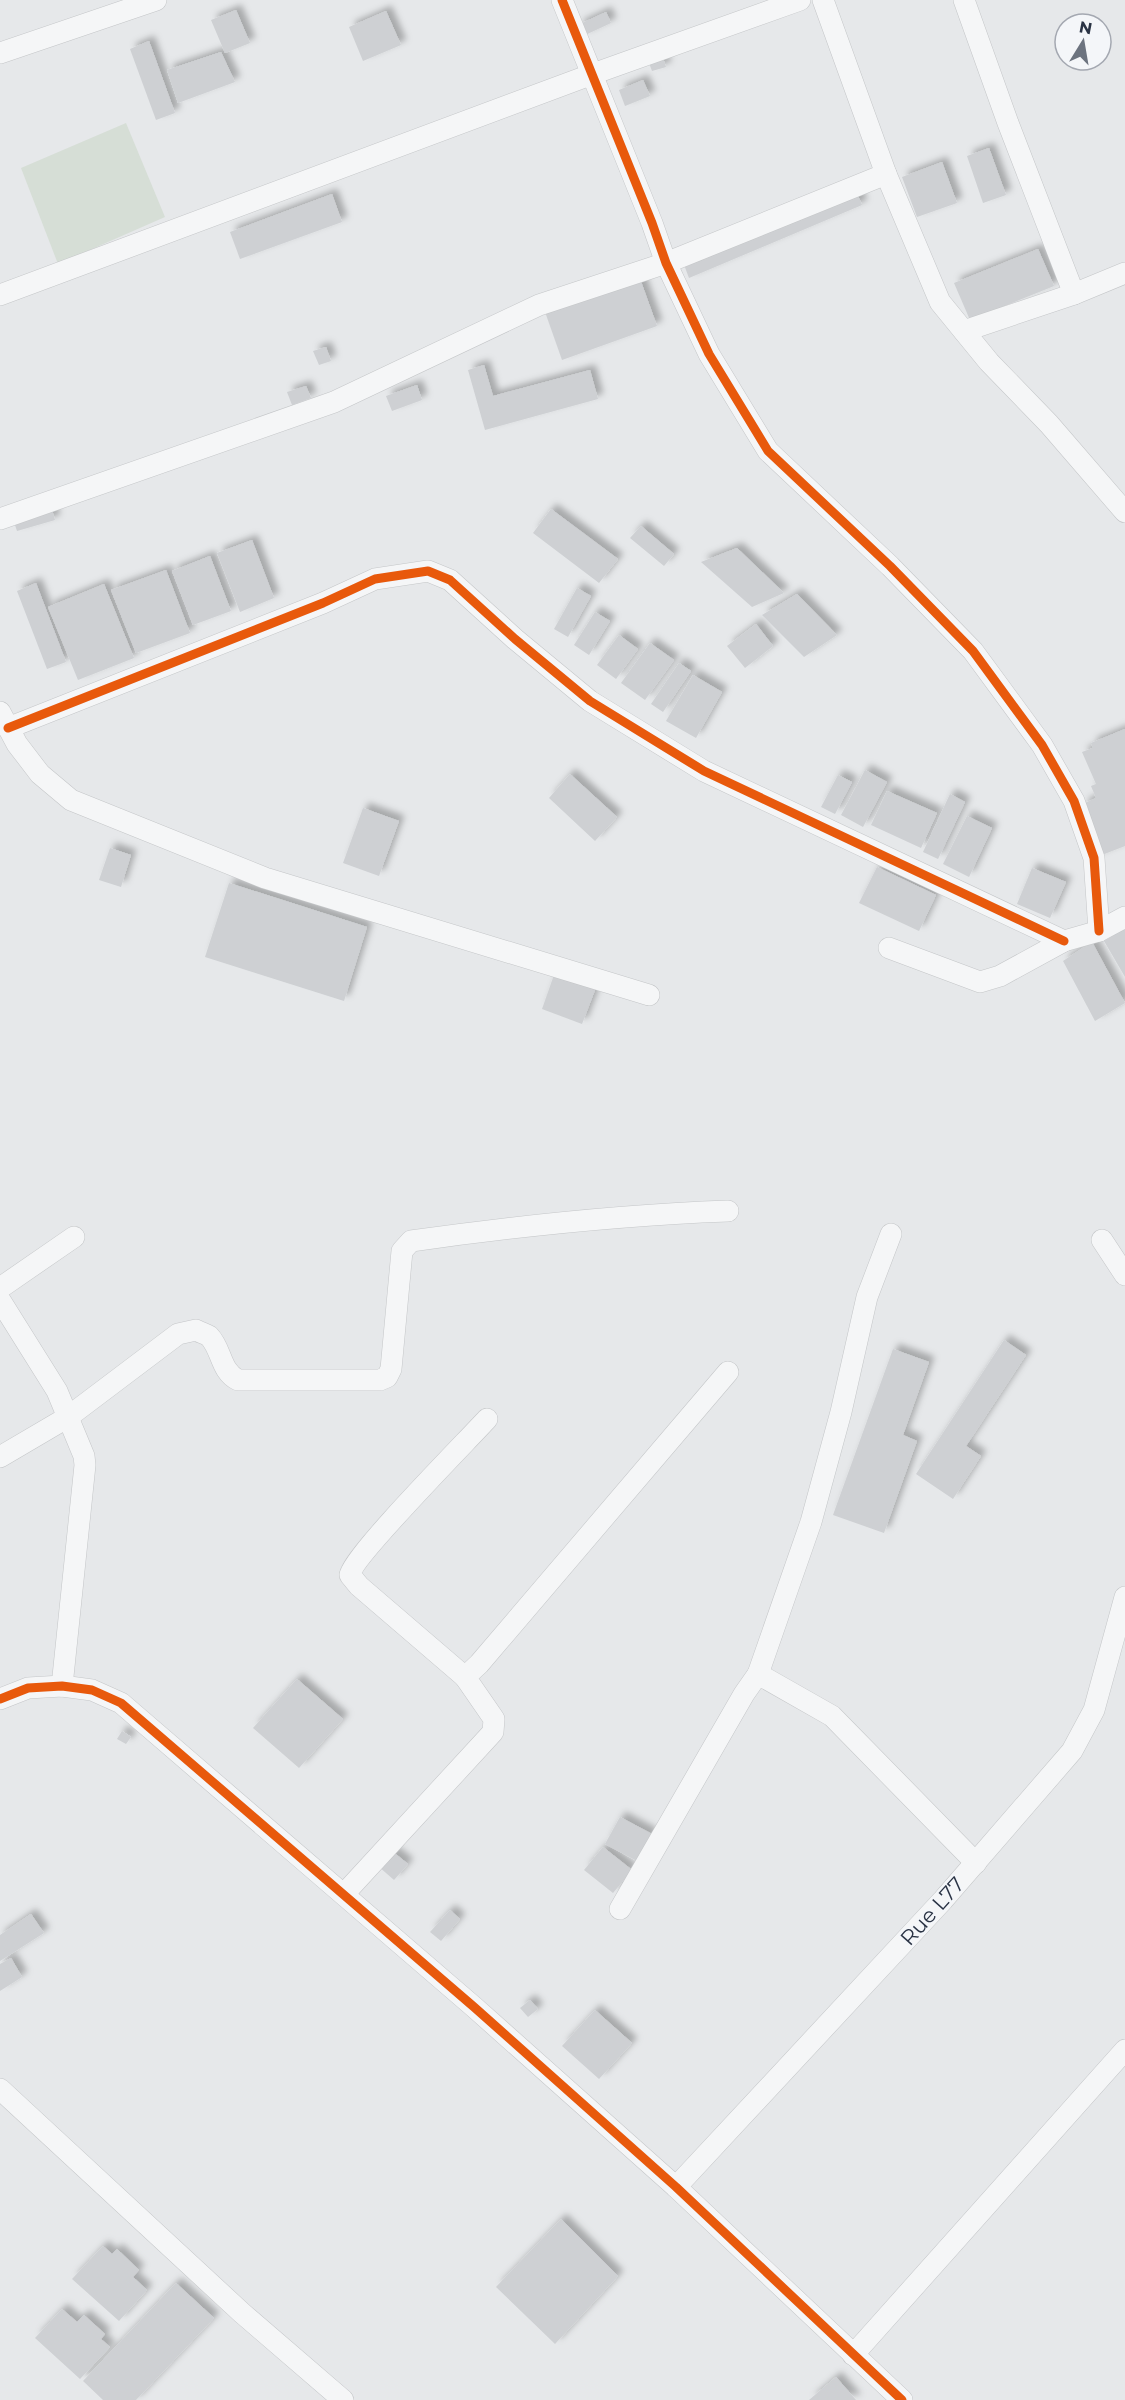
<svg xmlns="http://www.w3.org/2000/svg" width="1125" height="2400" viewBox="0 0 1125 2400" font-family="Montserrat,sans-serif">
<style>
.green{fill:#d6ded6}
.building{fill:#ced0d3;filter:url(#shadow)}
.lines{fill:none;stroke-linecap:round;stroke-linejoin:round}
.minor-casing{stroke:#c4c6c8;stroke-width:22}
.minor{stroke:#f5f6f7;stroke-width:21}
.cycleway-casing{stroke:#f4f6f9;stroke-width:13}
.cycleway{stroke:#e8590c;stroke-width:9}
.labels{text-anchor:middle;dominant-baseline:central;stroke-width:4.5;stroke-linejoin:round;paint-order:stroke}
.street-label{font-size:21px;fill:#2b3445;stroke:#f4f6f9}
</style>
<defs>
<filter id="shadow"><feDropShadow dx="5.5" dy="-5.5" stdDeviation="3" flood-color="#0004"/></filter>
</defs>
<rect width="100%" height="100%" fill="#e6e8ea"/>
<!-- green -->
<polygon class="green" points="126,123 165,217 58,264 21,168"/>
<!-- building -->
<g class="building">
<polygon points="236,10 250,43 225,53 211,20"/>
<polygon points="386,11 401,45 363,61 349,27"/>
<polygon points="606,12 611,23 583,36 578,25"/>
<polygon points="149,41 175,113 156,120 130,49"/>
<polygon points="221,52 235,82 178,103 167,70"/>
<polygon points="663,58 666,67 652,71 649,63"/>
<polygon points="643,80 650,96 625,106 619,90"/>
<polygon points="989,148 1006,195 983,203 967,156"/>
<polygon points="942,162 957,203 917,217 902,177"/>
<polygon points="855,189 862,205 689,278 683,262"/>
<polygon points="332,194 342,222 240,259 230,232"/>
<polygon points="1038,249 1054,286 970,320 954,283"/>
<polygon points="639,276 657,326 562,360 544,309"/>
<polygon points="326,347 331,361 319,365 313,351"/>
<polygon points="484,365 493,396 590,370 598,399 485,430 468,370"/>
<polygon points="417,385 422,400 392,411 386,396"/>
<polygon points="306,386 311,398 292,405 287,392"/>
<polygon points="551,509 618,559 599,583 533,533"/>
<polygon points="52,510 55,520 17,531 14,522"/>
<polygon points="641,526 674,554 664,566 630,538"/>
<polygon points="252,540 274,598 240,612 217,553"/>
<polygon points="737,548 784,593 752,607 701,562"/>
<polygon points="210,556 231,611 193,625 172,571"/>
<polygon points="166,570 190,633 136,653 111,590"/>
<polygon points="36,583 66,662 47,669 17,591"/>
<polygon points="104,584 134,658 78,680 48,607"/>
<polygon points="577,588 591,596 568,637 554,629"/>
<polygon points="797,594 837,635 804,657 762,615"/>
<polygon points="595,612 610,621 589,655 574,645"/>
<polygon points="756,624 773,646 745,668 727,646"/>
<polygon points="619,635 638,649 616,679 597,665"/>
<polygon points="650,643 674,660 645,700 621,683"/>
<polygon points="679,663 691,671 663,712 651,704"/>
<polygon points="693,675 722,692 696,738 666,721"/>
<polygon points="1125,729 1125,846 1094,858 1083,804 1096,798 1091,786 1096,784 1082,752 1093,748 1091,743"/>
<polygon points="865,770 887,782 863,827 841,815"/>
<polygon points="570,774 617,817 595,841 549,798"/>
<polygon points="838,775 852,782 835,814 821,807"/>
<polygon points="887,791 937,813 921,848 871,825"/>
<polygon points="950,794 965,802 938,859 923,852"/>
<polygon points="363,808 399,821 379,876 343,863"/>
<polygon points="967,816 992,828 969,877 943,864"/>
<polygon points="110,848 131,855 121,887 99,880"/>
<polygon points="877,867 936,895 919,931 859,903"/>
<polygon points="1032,868 1066,882 1050,918 1017,904"/>
<polygon points="229,883 367,927 344,1001 205,957"/>
<polygon points="1125,929 1125,977 1104,941"/>
<polygon points="1092,942 1125,1003 1095,1021 1063,961"/>
<polygon points="554,975 595,990 582,1024 542,1009"/>
<polygon points="1004,1340 1026,1355 966,1446 981,1456 953,1499 916,1474"/>
<polygon points="893,1349 929,1362 903,1435 917,1441 884,1533 833,1515"/>
<polygon points="297,1679 343,1719 299,1768 253,1728"/>
<polygon points="122,1731 131,1737 126,1744 117,1739"/>
<polygon points="620,1817 652,1834 637,1861 605,1844"/>
<polygon points="603,1847 632,1870 613,1893 584,1870"/>
<polygon points="392,1851 408,1864 394,1880 378,1866"/>
<polygon points="450,1910 460,1919 441,1941 430,1932"/>
<polygon points="31,1914 44,1933 0,1961 0,1935"/>
<polygon points="11,1958 22,1977 0,1991 0,1964"/>
<polygon points="530,2000 538,2009 528,2017 520,2008"/>
<polygon points="595,2010 632,2043 599,2079 562,2046"/>
<polygon points="561,2219 618,2276 555,2344 496,2287"/>
<polygon points="103,2246 112,2254 117,2249 139,2270 133,2277 147,2290 119,2321 72,2279"/>
<polygon points="176,2283 214,2318 136,2400 103,2400 83,2381"/>
<polygon points="62,2309 77,2322 84,2315 105,2334 101,2339 110,2347 80,2379 35,2338"/>
<polygon points="836,2377 856,2400 809,2400"/>
</g>
<g class="lines">
<defs>
<g id="minor">
<polyline points="562,0 652,223 666,263 709,354 768,451 890,566 973,651 1042,745 1074,801 1094,858 1099,931"/>
<polyline points="823,0 886,174 940,302 989,362 1049,424 1125,512"/>
<polyline points="964,0 1008,123 1074,294"/>
<polyline points="0,53 156,0"/>
<polyline points="0,295 590,75 800,0"/>
<polyline points="964,331 1074,294 1125,273"/>
<polyline points="0,519 334,402 539,305 666,263 886,174"/>
<polyline points="0,712 17,744 40,774 71,800 265,878 649,995"/>
<polyline points="8,728 323,603 375,579 428,571 450,580 515,639 590,701 704,771 1064,941"/>
<polyline points="889,948 980,982 1000,976 1064,941 1099,931 1125,917"/>
<polyline points="1102,1240 1125,1275"/>
<polyline points="0,1288 74,1237"/>
<polyline points="0,1300 57,1391 84,1456 85,1465 62,1686"/>
<path d="M 0,1457 L 68,1417 L 178,1334 L 196,1330 C 199,1332 206,1334 209,1336 C 222,1349 220,1371 238,1380 L 380,1380 L 387,1377 L 391,1369 L 402,1251 L 411,1241 C 517,1226 621,1215 728,1211"/>
<polyline points="758,1674 811,1522 841,1412 867,1297 891,1234"/>
<path d="M 465,1677 L 359,1586 L 350,1575 C 352,1557 466,1442 487,1419"/>
<polyline points="0,1699 28,1688 62,1686 92,1690 121,1703 474,2007 676,2187 902,2400"/>
<polyline points="344,1894 493,1732 494,1719 465,1677 479,1664 728,1372"/>
<polyline points="620,1909 744,1694 758,1674 832,1716 976,1863"/>
<polyline points="0,2089 242,2313 343,2400"/>
<polyline points="676,2187 943,1900 1072,1751 1094,1710 1125,1597"/>
<polyline points="853,2355 1125,2050"/>
</g>
</defs>
<!-- minor casing -->
<use href="#minor" class="minor-casing"/>
<!-- minor -->
<use href="#minor" class="minor"/>
<defs>
<g id="cycleway">
<polyline points="562,0 652,223 666,263 709,354 768,451 890,566 973,651 1042,745 1074,801 1094,858 1099,931"/>
<polyline points="8,728 323,603 375,579 428,571 450,580 515,639 590,701 704,771 1064,941"/>
<polyline points="0,1699 28,1688 62,1686 92,1690 121,1703 474,2007 676,2187 902,2400"/>
</g>
</defs>
<!-- cycleway casing -->
<use href="#cycleway" class="cycleway-casing"/>
<!-- cycleway -->
<use href="#cycleway" class="cycleway"/>
</g>
<g class="labels">
<!-- street labels -->
<g class="street-label">
<text transform="translate(932 1911) rotate(-48)">Rue L77</text>
</g>
</g>
<!-- north arrow -->
<g transform="translate(1083 42) rotate(11)"><circle r="28" fill="#f4f6f9" stroke="#a4a8b1" stroke-width="1.5"/>
<path d="M0-4.5L10 22L0 15L-10 22Z" fill="#6c737f"/>
<text y="-9" font-size="16" font-weight="bold" text-anchor="middle" fill="#2b3445">N</text>
</g>
</svg>
